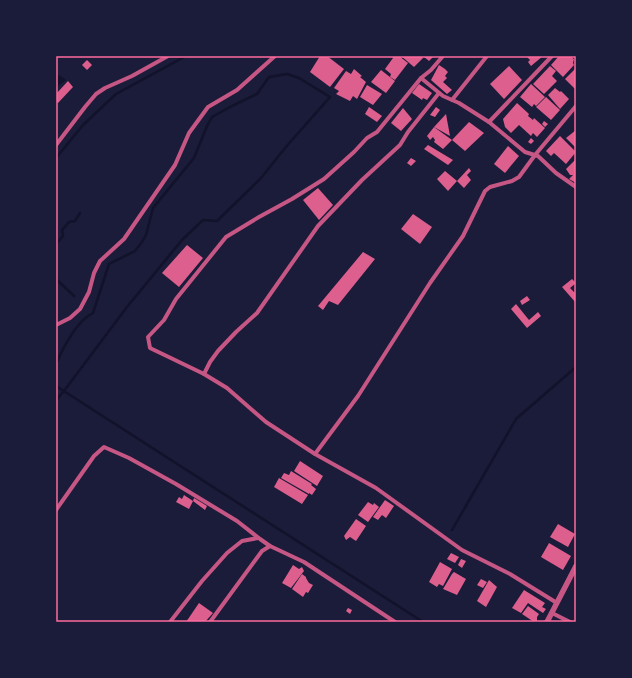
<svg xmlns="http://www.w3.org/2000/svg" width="632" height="678" viewBox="0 0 632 678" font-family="'Noto Serif',serif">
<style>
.water{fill:#12122b}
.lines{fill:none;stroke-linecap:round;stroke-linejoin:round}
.stream{stroke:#12122b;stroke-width:2.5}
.building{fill:#dd5f8e}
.minor{stroke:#c65784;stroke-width:4}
.tertiary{stroke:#c65784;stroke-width:5.5}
.neatline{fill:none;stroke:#ff6b9d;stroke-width:1.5}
</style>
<rect width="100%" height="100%" fill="#1b1b3a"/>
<!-- water -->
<polygon class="water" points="59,75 66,80 59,85 56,90 56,80"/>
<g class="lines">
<!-- stream -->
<g class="stream">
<polyline points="56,158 83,125 116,94 186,56"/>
<polyline points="56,244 63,236 62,230 69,222 75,221 80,213"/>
<polyline points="56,279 74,296"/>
<path d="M 56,363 C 59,359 60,355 62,351 C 69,338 79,320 93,313 L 109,264 L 135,251 L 142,242 L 146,235 L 153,208 L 194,158 L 207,126 L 212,117 L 230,107 L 257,94 L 269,77 L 287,74 L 299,78 L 330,97 L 285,148 L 261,178 L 217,221 L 203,220 L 182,240 L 127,307 L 64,391 L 56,400"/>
<polyline points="56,386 423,622"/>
<polyline points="452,530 516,419 576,367"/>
</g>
</g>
<!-- building -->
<g class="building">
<polygon points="320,56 327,56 344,69 330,87 310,72"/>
<polygon points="392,56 399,56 408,63 395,80 390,77 391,74 385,69 393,58"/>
<polygon points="401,56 421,56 423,58 414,67"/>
<polygon points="423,56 434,56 429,61"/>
<polygon points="526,56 543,56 531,66 528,62 530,60"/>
<polygon points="559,56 570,56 574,59 573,63 574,65 563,77 551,65"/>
<polygon points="87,60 92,65 87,70 82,65"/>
<polygon points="439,65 445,69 448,72 445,76 447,78 443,82 452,90 447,94 431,80"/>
<polygon points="509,66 522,80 504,99 490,84"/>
<polygon points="550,66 556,71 552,76 557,81 544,94 533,84"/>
<polygon points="576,68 576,90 565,79"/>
<polygon points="354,69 362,76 360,77 366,82 357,99 353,96 350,101 336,94 339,91 334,88 346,71 351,74"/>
<polygon points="381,70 395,81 386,93 371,82"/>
<polygon points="68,81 73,87 58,103 56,101 56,94"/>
<polygon points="419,84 432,93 427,100 423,98 422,100 412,93"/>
<polygon points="531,84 545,97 536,106 534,104 532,107 520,97"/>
<polygon points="367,85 382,94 373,105 360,97"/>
<polygon points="555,88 560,92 561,91 569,99 560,109 548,95"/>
<polygon points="546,97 560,110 551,120 536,107"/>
<polygon points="517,103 529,114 528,116 533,120 534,118 545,128 537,137 533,133 531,136 519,125 511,133 505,127 503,119"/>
<polygon points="369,107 382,116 377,122 365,114"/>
<polygon points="436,107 440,110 435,117 430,115"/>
<polygon points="403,108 412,119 401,131 391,123"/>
<polygon points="446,114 450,136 434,127"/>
<polygon points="544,121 548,124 545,127 542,124"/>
<polygon points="469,122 484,133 465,151 452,140"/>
<polygon points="434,127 452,140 443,149 434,142 435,140 433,137 430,140 427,136"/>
<polygon points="576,130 576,148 566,138"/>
<polygon points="560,136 576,152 566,164 554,153 551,156 546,151"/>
<polygon points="531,138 534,141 531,144 528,142"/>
<polygon points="428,145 453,160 448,165 424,149"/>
<polygon points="508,146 519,156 505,173 494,164"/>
<polygon points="411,158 416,161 411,166 407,163"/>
<polygon points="576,159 576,183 569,179 573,175 570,175 566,169"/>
<polygon points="469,168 471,171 467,175 471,180 464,188 457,181 448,191 437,179 445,171 457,181"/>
<polygon points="318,188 333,205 319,220 303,200"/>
<polygon points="413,214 432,227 420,244 401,229"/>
<polygon points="187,245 203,258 179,287 162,273"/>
<polygon points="363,252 375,259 338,305 329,301 323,310 318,306"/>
<polygon points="572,279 576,283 570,288 576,294 576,303 562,287"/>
<polygon points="527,296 530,300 522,305 520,301"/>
<polygon points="516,304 529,320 538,312 541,316 527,328 511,309"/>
<polygon points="300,461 323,476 317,486 294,471"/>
<polygon points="291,471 312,484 311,485 316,489 312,495 309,493 309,494 281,478 284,473 289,475"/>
<polygon points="279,478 308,495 302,504 274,487"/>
<polygon points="184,495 193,501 194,498 207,506 205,510 193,501 189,509 176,502 179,497 182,499"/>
<polygon points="385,500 394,506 386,518 382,515 378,520 373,517"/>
<polygon points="368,502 373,505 374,503 379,507 368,522 358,515"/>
<polygon points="356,519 366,526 356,541 350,537 346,540 344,536"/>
<polygon points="558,524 575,534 568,547 550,537"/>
<polygon points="549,543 571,556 563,570 541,557"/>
<polygon points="451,553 459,557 455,563 447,559"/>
<polygon points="461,559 466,561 462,568 458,565"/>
<polygon points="440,562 452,569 443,586 439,584 437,587 429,582"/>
<polygon points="293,565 299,569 302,567 304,571 291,588 282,583"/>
<polygon points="454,572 466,579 457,595 443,589 452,574"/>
<polygon points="302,574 306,577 306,578 309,583 313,585 308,593 306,592 303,597 292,589"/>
<polygon points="481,579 487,582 483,588 477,585"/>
<polygon points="489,580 497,587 486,607 477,601"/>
<polygon points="524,590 545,603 542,607 546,609 543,613 528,603 521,613 512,608"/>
<polygon points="199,603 213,613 205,622 186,622"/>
<polygon points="528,606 539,614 537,617 537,622 534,622 522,614"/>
<polygon points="348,608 352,610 350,614 346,611"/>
</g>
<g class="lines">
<!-- minor -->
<g class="minor">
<polyline points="421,78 443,96 459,103 489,122 525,152 538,156 556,173 576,187"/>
<polyline points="439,93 408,132 400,145 362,180 318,226 257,313 236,332 218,351 210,362 204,374 227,388 266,422 315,454 376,488 462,550 510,574 557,603"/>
<polyline points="452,100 487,56"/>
<polyline points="489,122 552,56"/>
<polyline points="56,145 85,107 96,94 105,88 132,76 168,56"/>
<polyline points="56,325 70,318 80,309 89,292 94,273 100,261 124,239 175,165 189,133 208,107 237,90 275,56"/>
<polyline points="204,374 150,348 148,337 164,320 176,299 226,237 259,217 292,199 324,179 354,152 367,138 377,132 421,78 431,70 443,56"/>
<polyline points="315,454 358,396 430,283 463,236 485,191 490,187 512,181 519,177 535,155 576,106"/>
<polyline points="56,510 94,456 104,447 129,458 176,484 237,521 260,539 270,546 304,562 395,622"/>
<polyline points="552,613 570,622"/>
<polyline points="170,622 202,581 227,553 242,541 258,538"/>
<polyline points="210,622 262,551 270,546"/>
</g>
<!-- tertiary -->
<polyline class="tertiary" points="547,622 576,566"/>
</g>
<!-- border -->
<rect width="632" height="678" fill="none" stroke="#1b1b3a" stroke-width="114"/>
<rect x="57" y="57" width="518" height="564" class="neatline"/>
</svg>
